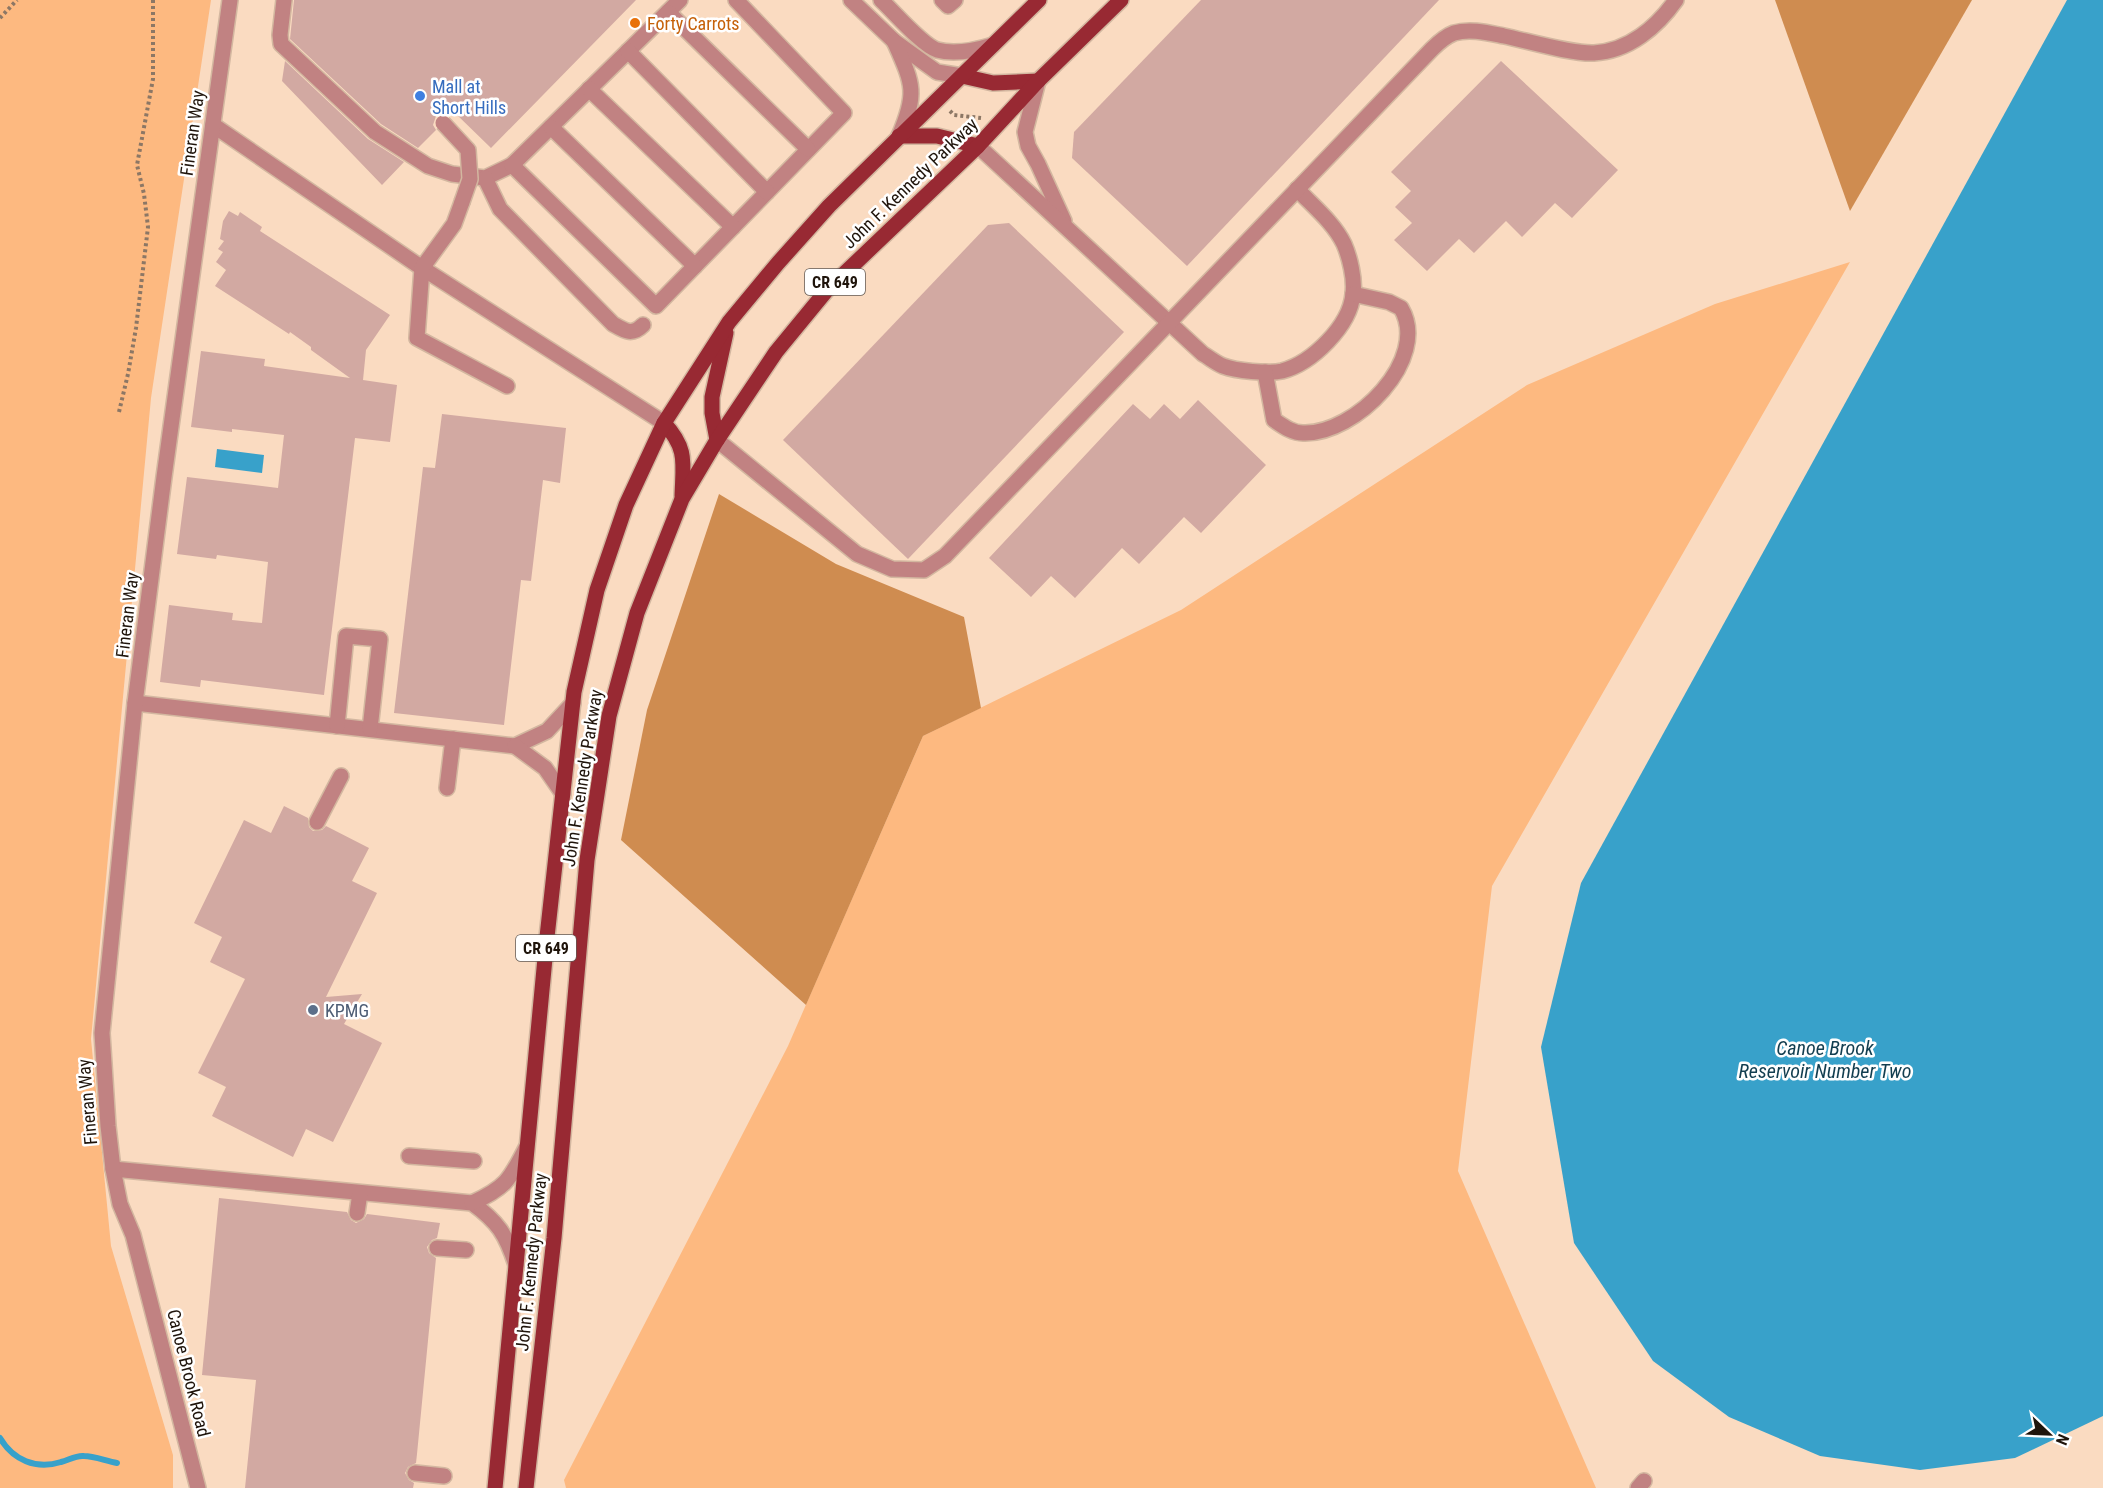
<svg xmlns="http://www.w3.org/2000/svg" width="2103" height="1488" viewBox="0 0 2103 1488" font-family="'Roboto Condensed',sans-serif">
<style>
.green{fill:#fdb980}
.forest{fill:#cf8c50}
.water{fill:#38a1ca}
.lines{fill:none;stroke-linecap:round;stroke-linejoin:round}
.stream{stroke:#38a1ca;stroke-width:6}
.building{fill:#d2a9a2}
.minor-casing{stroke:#d3b7a0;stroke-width:18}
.major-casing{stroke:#d3b7a0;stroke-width:18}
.path{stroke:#8c7765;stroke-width:4;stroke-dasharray:3 3;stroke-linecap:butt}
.minor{stroke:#c18282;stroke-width:15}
.major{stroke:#982933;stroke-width:15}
.minor-bridge-casing{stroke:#d3b7a0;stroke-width:18;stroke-linecap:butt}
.minor-bridge{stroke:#c18282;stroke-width:15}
.food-dot{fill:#e8710a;stroke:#fff;stroke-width:2}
.shop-dot{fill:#3f7fe0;stroke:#fff;stroke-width:2}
.service-dot{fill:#5c6f8a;stroke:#fff;stroke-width:2}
.labels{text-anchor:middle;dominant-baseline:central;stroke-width:5;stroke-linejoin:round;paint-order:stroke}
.shield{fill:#fff;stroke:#625a54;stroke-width:1.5}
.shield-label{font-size:16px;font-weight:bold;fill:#1f140b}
.food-label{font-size:18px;fill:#c56008;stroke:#fff;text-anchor:start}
.shop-label{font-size:18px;fill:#366cbe;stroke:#fff;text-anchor:start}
.street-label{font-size:18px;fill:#1f140b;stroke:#fff}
.service-label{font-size:18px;fill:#4e5e75;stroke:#fff;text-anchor:start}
.water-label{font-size:20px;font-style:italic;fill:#123e50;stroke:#fff}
</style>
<rect width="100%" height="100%" fill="#fadbc1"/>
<!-- green -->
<g class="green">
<polygon points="0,0 211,0 151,398 91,1039 111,1246 173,1455 173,1488 0,1488"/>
<polygon points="1850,262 1492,886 1458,1171 1596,1488 566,1488 564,1480 788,1046 923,736 1181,610 1527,385 1715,304"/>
</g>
<!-- forest -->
<g class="forest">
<polygon points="1775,0 1972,0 1850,211"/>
<polygon points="719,494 836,564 964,617 981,708 923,736 806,1005 621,840 647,710"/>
</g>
<!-- water -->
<g class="water">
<polygon points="2067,0 2103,0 2103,1416 2015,1458 1920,1470 1820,1456 1729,1417 1653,1361 1574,1243 1541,1047 1581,883"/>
<polygon points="217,449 264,455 262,473 215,467"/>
</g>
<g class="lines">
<!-- stream -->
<path class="stream" d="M 0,1438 C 13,1460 36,1470 61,1462 C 69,1460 76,1455 84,1456 C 94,1456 106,1461 117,1463"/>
</g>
<!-- building -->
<g class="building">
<polygon points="294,0 636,0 491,148 454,112 450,116 441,113 436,116 433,125 436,130 418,148 381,124 290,39"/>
<polygon points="1201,0 1439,0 1187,266 1072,158 1074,132"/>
<polygon points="285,61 368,139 404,162 382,185 282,81"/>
<polygon points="1501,61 1618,170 1572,218 1555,203 1522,237 1506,221 1474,253 1459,239 1427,271 1394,240 1412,223 1395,207 1411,191 1391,172"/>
<polygon points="229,211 238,216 240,212 262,227 260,231 390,315 366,350 363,380 397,385 390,442 355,438 324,695 201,680 200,687 160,682 169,605 233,613 232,620 262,623 268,562 217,555 216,559 177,554 187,477 278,488 284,435 232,429 232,432 191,427 201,351 265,359 264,366 350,378 311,350 311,347 290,332 289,334 215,286 226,270 216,262 223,252 218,249 224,241 220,239 223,221"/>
<polygon points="1009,223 1124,332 908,559 783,440 988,225"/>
<polygon points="1198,400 1266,465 1201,533 1184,517 1139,564 1122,548 1075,598 1051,576 1031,597 989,558 1133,404 1150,419 1164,404 1180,419"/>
<polygon points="442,414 566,428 560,483 543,480 531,581 521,580 504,725 394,713 423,467 435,468"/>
<polygon points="284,806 308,818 309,827 313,831 322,830 326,826 369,848 352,881 377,893 326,997 362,994 344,1024 382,1043 333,1142 306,1129 293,1157 212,1116 226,1087 198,1073 245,979 210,962 222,937 194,923 244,820 271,833"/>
<polygon points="219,1198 347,1212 351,1220 356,1223 364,1219 367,1214 440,1223 437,1238 432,1240 427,1247 429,1253 436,1258 417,1454 416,1463 408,1467 405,1473 409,1480 414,1483 413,1488 245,1488 256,1380 202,1375"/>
</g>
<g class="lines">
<defs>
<g id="minor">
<polyline points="284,0 280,35 281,44 375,132 428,166 452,174 485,178 512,165"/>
<polyline points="680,0 512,165 656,306 844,113 736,0"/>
<polyline points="851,0 894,41 937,72 962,76"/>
<path d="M 881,0 C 894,12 922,45 937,50 C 955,55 977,50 993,45"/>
<polyline points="942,0 948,6 955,0"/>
<polyline points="668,12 808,149"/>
<path d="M 894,41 C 913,84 918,92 899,136"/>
<polyline points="628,51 767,192"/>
<polyline points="1038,81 1025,132 1028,146 1038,164 1064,221"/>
<polyline points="589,89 733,227"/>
<polyline points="213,125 422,268 664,423"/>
<polyline points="551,127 695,266"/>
<path d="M 978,146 L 1203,354 C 1210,358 1216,363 1223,366 C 1236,371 1268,374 1282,371 C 1312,363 1350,326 1353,294 C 1355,279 1350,258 1344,244 C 1334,223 1313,206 1297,189"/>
<path d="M 485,178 L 500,209 L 613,324 C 625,331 632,336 643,325"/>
<polyline points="462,202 454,224 422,268 417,338 507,386"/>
<path d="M 1265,372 L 1274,420 C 1283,426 1292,433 1303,433 C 1355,435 1431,359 1401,308 L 1389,302 L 1353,294"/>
<path d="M 717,440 L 857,554 L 892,569 L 924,570 L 945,556 L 1432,49 C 1438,43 1446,36 1454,33 C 1470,28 1489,33 1504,36 C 1528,41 1571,54 1594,53 C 1629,51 1657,27 1676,0"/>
<polyline points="135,703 515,746 547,731 573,703"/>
<polyline points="337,726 346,636 380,639 370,729"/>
<polyline points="515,746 545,768 563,794"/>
<polyline points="447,788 453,739"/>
<polyline points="317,822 341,776"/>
<polyline points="409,1156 474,1161"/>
<path d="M 113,1169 L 472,1203 C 498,1222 506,1234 516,1265"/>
<path d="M 472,1203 C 505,1188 510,1180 526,1148"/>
<polyline points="357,1213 360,1193"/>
<polyline points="437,1248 466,1250"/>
<polyline points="415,1473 444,1476"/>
<polyline points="198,1488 133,1235 120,1204 113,1169 108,1126 102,1033 135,703 164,477 230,0"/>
<polyline points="1638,1488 1644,1481"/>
</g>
<g id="major">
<polyline points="962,76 993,83 1038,81"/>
<polyline points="899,136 937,136 978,146"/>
<path d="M 664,423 C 688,449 683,463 682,496"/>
<polyline points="717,440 712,413 712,397 726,333"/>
<polyline points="495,1488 547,937 574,692 597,590 626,505 664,423 729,322 778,263 829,206 1039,0"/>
<polyline points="526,1488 554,1238 587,860 609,716 637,613 682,499 717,440 776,352 827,290 978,146 1038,81 1121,0"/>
</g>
</defs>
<!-- minor casing -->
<use href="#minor" class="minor-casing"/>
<!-- major casing -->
<use href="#major" class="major-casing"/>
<!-- path -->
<g class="path">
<polyline points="0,18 17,0"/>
<polyline points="950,111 954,115 981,118"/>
<polyline points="119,412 128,374 136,328 148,227 144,194 137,165 153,79 153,0"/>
</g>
<!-- minor -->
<use href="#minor" class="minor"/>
<!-- major -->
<use href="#major" class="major"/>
<defs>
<polyline id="minor-bridge" points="443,123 468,150 470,179 462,202"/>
</defs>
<!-- minor-bridge casing -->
<use href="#minor-bridge" class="minor-bridge-casing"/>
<!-- minor-bridge -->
<use href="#minor-bridge" class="minor-bridge"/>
</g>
<!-- markers -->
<circle class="food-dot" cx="635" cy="23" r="6"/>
<circle class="shop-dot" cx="420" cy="96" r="6"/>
<circle class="service-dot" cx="313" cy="1010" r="6"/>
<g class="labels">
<!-- shield labels -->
<g class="shield">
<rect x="805" y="269" width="60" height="26" rx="4.5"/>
<rect x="516" y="935" width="60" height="26" rx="4.5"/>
</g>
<g class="shield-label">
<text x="835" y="282">CR 649</text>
<text x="546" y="948">CR 649</text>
</g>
<!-- food labels -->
<g class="food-label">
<text x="647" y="23">Forty Carrots</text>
</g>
<!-- shop labels -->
<g class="shop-label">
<text x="432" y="86">Mall at<tspan x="432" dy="21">Short Hills</tspan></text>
</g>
<!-- street labels -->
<g class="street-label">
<text transform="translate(192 133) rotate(-82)">Fineran Way</text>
<text transform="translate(910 183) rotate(-44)">John F. Kennedy Parkway</text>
<text transform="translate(127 615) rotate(-83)">Fineran Way</text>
<text transform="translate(582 778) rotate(-81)">John F. Kennedy Parkway</text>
<text transform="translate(87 1102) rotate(-95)">Fineran Way</text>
<text transform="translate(531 1262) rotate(-84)">John F. Kennedy Parkway</text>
<text transform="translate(189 1373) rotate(76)">Canoe Brook Road</text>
</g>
<!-- service labels -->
<g class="service-label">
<text x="325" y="1010">KPMG</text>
</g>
<!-- water labels -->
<g class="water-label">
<text x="1825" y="1048">Canoe Brook<tspan x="1825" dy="23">Reservoir Number Two</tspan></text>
</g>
</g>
<!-- north arrow -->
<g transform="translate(2049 1434) rotate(113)" stroke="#ffffff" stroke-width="4.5" paint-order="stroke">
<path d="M0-4.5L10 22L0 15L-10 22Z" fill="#1f140b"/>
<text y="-9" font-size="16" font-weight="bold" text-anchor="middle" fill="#1f140b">N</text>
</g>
</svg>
